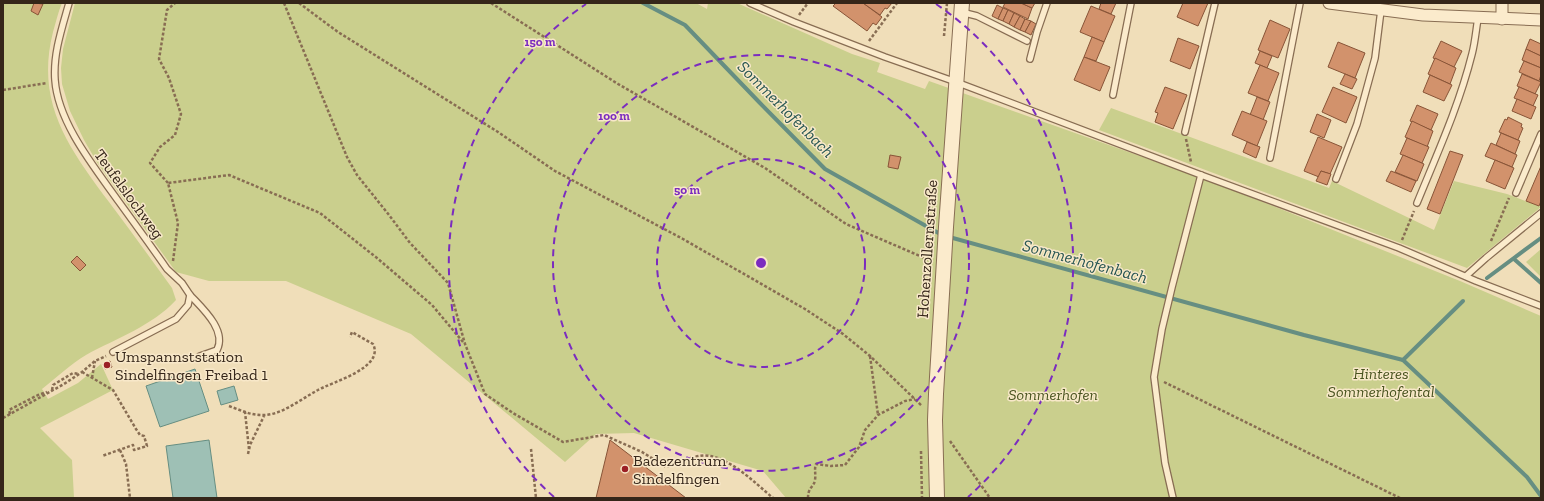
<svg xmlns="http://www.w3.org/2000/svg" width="1544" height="501" viewBox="0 0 1544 501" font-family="'Zilla Slab',serif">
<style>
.green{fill:#cacf8d}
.water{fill:#9ec0b5;stroke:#668e82}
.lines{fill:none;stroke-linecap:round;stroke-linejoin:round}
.stream{stroke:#668e82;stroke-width:4}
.building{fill:#d2926c;stroke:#885437}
.service-casing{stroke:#886d53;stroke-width:8}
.minor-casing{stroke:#886d53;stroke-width:13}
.tertiary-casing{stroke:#886d53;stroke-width:16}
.path{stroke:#886d53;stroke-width:2.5;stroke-dasharray:3 2;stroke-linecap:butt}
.service{stroke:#fbebcc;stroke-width:5.5}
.minor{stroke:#fbebcc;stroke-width:11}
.tertiary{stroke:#fbebcc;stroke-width:14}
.ring{fill:none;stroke:#7b2cbf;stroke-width:2;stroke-dasharray:7 5}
.poi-dot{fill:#9b1f25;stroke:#f8e8c9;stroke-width:1.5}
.labels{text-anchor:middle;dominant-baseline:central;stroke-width:3;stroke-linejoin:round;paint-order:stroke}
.street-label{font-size:16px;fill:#352619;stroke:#f8e8c9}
.poi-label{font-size:16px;fill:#352619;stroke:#f8e8c9;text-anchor:start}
.park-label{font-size:16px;font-style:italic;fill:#48531e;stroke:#f8e8c9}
.water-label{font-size:17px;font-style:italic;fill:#275652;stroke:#f8e8c9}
.centre{fill:#7b2cbf;stroke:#f8e8c9;stroke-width:2}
.ring-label{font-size:12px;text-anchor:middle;font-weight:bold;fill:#7b2cbf;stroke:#f8e8c9;stroke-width:3;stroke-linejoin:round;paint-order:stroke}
</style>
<rect width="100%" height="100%" fill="#f0deb9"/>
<!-- green -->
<g class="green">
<path d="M 3,3 L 62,3 C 58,12 56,22 53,32 C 35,103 69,148 109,202 C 130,230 151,259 172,288 L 176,300 C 152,326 117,338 86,355 C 71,364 56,378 42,389 L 48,399 L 78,383 L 101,364 L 113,390 L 40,428 L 72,460 L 74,498 L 3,498 Z"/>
<polygon points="75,3 696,3 707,9 708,3 737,3 852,54 880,63 877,72 925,89 929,81 1213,182 1460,281 1541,316 1541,498 786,498 763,471 634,433 596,434 565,462 411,334 286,281 209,281 176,272 98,164 84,140 70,111 62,84 61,68 63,49"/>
<polygon points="1111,108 1329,188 1332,181 1434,230 1454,181 1507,194 1539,206 1541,201 1541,207 1467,268 1099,130"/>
<polygon points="1541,249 1541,277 1526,262"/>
</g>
<!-- water -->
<g class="water">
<polygon points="195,369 209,411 160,427 146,386"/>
<polygon points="234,386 238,400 221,405 217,391"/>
<polygon points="209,440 217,498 173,498 166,446"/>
</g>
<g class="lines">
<!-- stream -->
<g class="stream">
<polyline points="643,3 685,25 759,102 825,169 942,235 1304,335 1403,360 1527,477 1541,496"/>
<polyline points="1514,259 1541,283"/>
<polyline points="1487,278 1541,238"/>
<polyline points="1403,360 1463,301"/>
</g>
</g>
<!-- building -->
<g class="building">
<polygon points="34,3 43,4 38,15 31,11"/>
<polygon points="836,3 863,3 882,17 876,25 873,23 867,31 833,6"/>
<polygon points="863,3 892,3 887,9 885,8 880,15"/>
<polygon points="1005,3 1021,3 1032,8 1028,19 1003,7"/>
<polygon points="1021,3 1035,3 1032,8"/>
<polygon points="1101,3 1116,3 1111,14 1099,9"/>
<polygon points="1183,3 1208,3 1198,26 1177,17"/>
<polygon points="997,5 1003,8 998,19 992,16"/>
<polygon points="1091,6 1115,16 1104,42 1080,32"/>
<polygon points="1003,8 1008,10 1003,21 998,19"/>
<polygon points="1008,10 1014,13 1009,24 1003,21"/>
<polygon points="1014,13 1020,16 1014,27 1009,24"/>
<polygon points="1020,16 1025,19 1020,30 1014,27"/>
<polygon points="1025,19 1031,21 1025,32 1020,30"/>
<polygon points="1270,20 1290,29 1278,58 1258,50"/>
<polygon points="1031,21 1036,24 1031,35 1025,32"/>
<polygon points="1092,37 1104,42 1096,61 1084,57"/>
<polygon points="1178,38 1199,46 1190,69 1170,61"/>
<polygon points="1530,39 1541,44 1541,56 1526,49"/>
<polygon points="1441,41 1462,51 1454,67 1433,58"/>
<polygon points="1338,42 1365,53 1355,78 1328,67"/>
<polygon points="1526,49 1541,56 1541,68 1522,60"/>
<polygon points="1260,51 1272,56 1267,68 1255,63"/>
<polygon points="1084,57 1110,67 1100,91 1074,80"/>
<polygon points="1435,58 1456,68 1450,84 1428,74"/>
<polygon points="1524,61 1541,68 1541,75 1539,81 1519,72"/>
<polygon points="1260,65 1279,73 1268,101 1248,93"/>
<polygon points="1345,74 1357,79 1352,89 1340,84"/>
<polygon points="1522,74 1541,82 1535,94 1517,86"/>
<polygon points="1430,75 1452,85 1444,101 1423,92"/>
<polygon points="1165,87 1187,95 1173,129 1155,122 1158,113 1155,112"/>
<polygon points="1333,87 1357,97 1346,123 1322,112"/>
<polygon points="1519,87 1538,95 1533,106 1514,98"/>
<polygon points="1257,97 1270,102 1263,120 1250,115"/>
<polygon points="1517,99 1536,107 1531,119 1512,111"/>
<polygon points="1417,105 1438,114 1431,130 1410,121"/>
<polygon points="1242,111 1267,121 1257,146 1232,135"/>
<polygon points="1317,114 1331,120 1324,138 1310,132"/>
<polygon points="1508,117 1522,124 1521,127 1523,128 1518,140 1499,132 1505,119 1507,120"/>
<polygon points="1412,121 1433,131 1427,147 1405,137"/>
<polygon points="1501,133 1520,141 1515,154 1496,145"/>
<polygon points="1318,137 1342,147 1330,174 1321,171 1319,177 1304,171"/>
<polygon points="1407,138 1429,147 1422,163 1400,154"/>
<polygon points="1247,142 1260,147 1256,158 1243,152"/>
<polygon points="1491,143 1517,155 1512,167 1485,156"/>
<polygon points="1450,151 1463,155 1440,214 1427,209"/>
<polygon points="890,155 901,157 898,169 888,167"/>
<polygon points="1403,155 1424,164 1417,181 1395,172"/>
<polygon points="1495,160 1514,168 1505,189 1486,181"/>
<polygon points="1541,166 1541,201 1539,206 1526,201"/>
<polygon points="1321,171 1331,174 1327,185 1316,181"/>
<polygon points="1391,171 1416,181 1411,192 1386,181"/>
<polygon points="77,256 86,265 80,271 71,262"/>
<polygon points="110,361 112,367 105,369 103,364"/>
<polygon points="610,440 686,498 596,498"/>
</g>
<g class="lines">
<defs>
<g id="service">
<path d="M 69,3 C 62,28 53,54 55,80 C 58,123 95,168 119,202 C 135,224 151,246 167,269 L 182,283 L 190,295 L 188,305 L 176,319 L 113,352"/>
<polyline points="750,3 794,22 885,57 956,82 1201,175 1399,248 1476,281 1541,306"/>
<polyline points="961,12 977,16 1027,41"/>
<polyline points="1030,59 1037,32 1047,3"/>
<polyline points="1113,95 1131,3"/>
<polyline points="1185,132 1215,3"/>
<polyline points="1270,158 1300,3"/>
<polyline points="1336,179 1357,124 1375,58 1381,10"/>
<polyline points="1516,193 1541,134"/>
<path d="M 1417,203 C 1437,154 1459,106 1472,54 C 1475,43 1476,30 1478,18"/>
<polyline points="1466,276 1486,258 1541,213"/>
<path d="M 190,295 C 202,308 227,330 217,350 L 200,356"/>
<polyline points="1173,498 1165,463 1154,377 1162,329 1172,287 1201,175"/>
</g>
<g id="minor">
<polyline points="1329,3 1423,15 1541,20"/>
<polyline points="1502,3 1502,19"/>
</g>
<polyline id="tertiary" points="937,498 935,420 936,394 946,227 962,3"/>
</defs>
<!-- service casing -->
<use href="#service" class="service-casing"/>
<!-- minor casing -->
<use href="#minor" class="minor-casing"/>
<!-- tertiary casing -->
<use href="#tertiary" class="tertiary-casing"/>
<!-- path -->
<g class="path">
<path d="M 284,3 L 347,157 L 357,175 L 389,215 L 410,243 L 448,283 L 465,344 L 485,394 L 513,413 L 563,442 L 604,435 L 642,452 L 666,467 C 677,463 688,458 699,456 C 724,451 755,483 773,498"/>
<polyline points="299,3 338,32 498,132 555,171 683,239 805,309 843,334 870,356 922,406"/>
<polyline points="491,3 618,84 765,168 846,224 929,260"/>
<polyline points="799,15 808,3"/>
<polyline points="944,36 947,3"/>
<polyline points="869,41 897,3"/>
<polyline points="3,90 47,83"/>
<polyline points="1186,139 1191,162"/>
<polyline points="168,183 150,163 160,147 175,135 181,114 169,78 159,59 167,10 175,3"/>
<polyline points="1402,240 1414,211"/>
<polyline points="1491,241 1509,198"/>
<polyline points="173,261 178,223 168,183 229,175 320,213 377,258 432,305 463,342"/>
<polyline points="870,356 878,415"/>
<polyline points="82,372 113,390 136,429 140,435 144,436 147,446 134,450 133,445 102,456"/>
<polyline points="92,378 95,361"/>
<polyline points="1164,382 1400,498"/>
<polyline points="52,390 53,385 73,373 79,374"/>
<polyline points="229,406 245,412"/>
<polyline points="10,414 9,410 38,395 47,392"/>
<polyline points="3,418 64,384 82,372 95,361 106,356"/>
<polyline points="950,441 990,498"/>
<path d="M 249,449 L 245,412 C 254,415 262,416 272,414 C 288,410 303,398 318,390 C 332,382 385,368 373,344 L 352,332 L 350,337"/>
<polyline points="531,449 536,498"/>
<polyline points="120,450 126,464 130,498"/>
<polyline points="921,451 922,498"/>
<polyline points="248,454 250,445 264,416"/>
<path d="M 808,498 C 808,487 814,487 815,480 C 816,474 814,469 816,464 L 831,466 L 845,465 L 859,447 L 865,430 L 878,415 L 905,401 L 915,399"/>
</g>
<!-- service -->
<use href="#service" class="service"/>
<!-- minor -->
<use href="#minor" class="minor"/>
<!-- tertiary -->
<use href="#tertiary" class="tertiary"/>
</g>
<!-- distance rings -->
<g class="ring">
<circle cx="761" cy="263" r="104"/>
<circle cx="761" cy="263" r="208"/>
<path d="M554 497A313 313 0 0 1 586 4M936 4A313 313 0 0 1 968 497"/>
</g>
<!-- markers -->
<g class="poi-dot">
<circle cx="107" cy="365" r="4"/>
<circle cx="625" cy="469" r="4"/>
</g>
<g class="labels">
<!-- street labels -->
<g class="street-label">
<text transform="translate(129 194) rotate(54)">Teufelslochweg</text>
<text transform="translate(927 249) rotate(-86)">Hohenzollernstraße</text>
</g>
<!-- poi labels -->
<g class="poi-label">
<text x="115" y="356">Umspannststation<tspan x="115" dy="18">Sindelfingen Freibad 1</tspan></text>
<text x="633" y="460">Badezentrum<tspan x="633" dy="18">Sindelfingen</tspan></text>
</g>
<!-- park labels -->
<g class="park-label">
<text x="1381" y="373">Hinteres<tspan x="1381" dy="18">Sommerhofental</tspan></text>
<text x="1053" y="394">Sommerhofen</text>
</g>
<!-- water labels -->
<g class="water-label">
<text transform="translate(786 109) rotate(45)">Sommerhofenbach</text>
<text transform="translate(1085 261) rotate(15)">Sommerhofenbach</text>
</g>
</g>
<circle cx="761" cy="263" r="6" class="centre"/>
<g class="ring-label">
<text x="540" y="46">150 m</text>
<text x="614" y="120">100 m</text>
<text x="687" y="194">50 m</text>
</g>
<!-- border -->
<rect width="1544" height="501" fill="none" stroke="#352619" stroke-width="8"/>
</svg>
